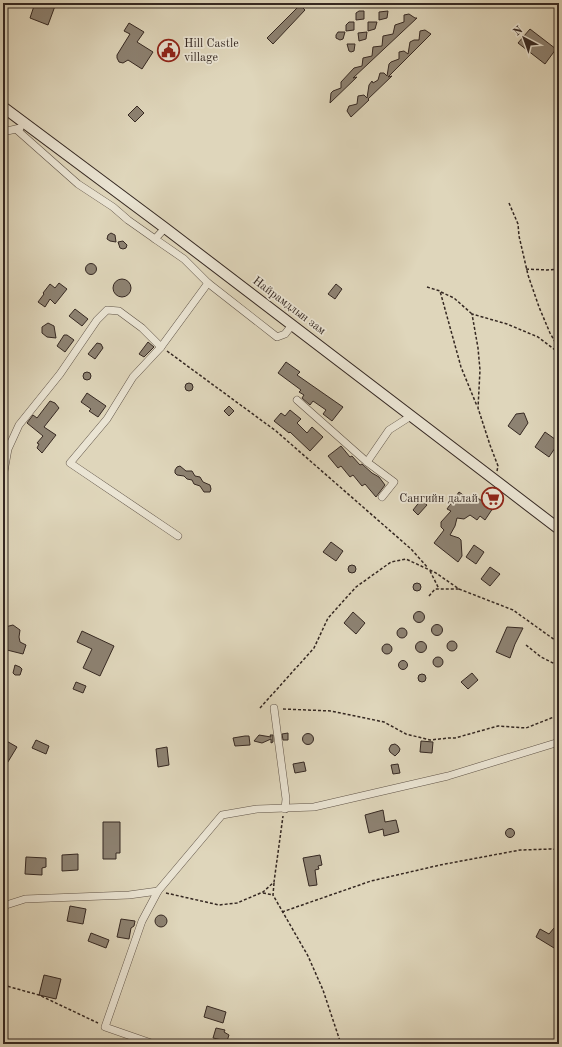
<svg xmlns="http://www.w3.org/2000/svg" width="562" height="1047" viewBox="0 0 562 1047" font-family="'Old Standard TT',serif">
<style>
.building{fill:#8d8272;stroke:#352822}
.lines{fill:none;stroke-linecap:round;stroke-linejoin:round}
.minor-casing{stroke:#605448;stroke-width:8}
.secondary-casing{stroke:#352822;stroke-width:12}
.path{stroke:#352822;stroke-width:1.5;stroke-dasharray:3 2;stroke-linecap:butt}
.minor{stroke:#eae4d3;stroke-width:7}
.secondary{stroke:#eae4d3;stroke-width:10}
.labels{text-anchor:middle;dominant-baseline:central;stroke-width:3.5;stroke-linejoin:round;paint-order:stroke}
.poi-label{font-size:12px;fill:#352822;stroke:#eae4d3;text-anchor:start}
.street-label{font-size:12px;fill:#352822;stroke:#eae4d3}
</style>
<rect width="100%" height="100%" fill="#dfd6bb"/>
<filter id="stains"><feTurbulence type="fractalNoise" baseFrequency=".005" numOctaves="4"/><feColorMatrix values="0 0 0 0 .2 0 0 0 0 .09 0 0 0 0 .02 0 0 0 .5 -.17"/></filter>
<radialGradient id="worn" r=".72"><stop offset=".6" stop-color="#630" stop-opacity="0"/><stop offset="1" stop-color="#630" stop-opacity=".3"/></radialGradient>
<!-- building -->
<g class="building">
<polygon points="35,3 46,3 55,6 48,25 30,18"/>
<polygon points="300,5 305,10 273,44 267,38"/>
<polygon points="359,11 364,11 364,19 356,20 356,13"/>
<polygon points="388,11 387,18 379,20 379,12"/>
<polygon points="409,14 415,18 417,18 353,78 357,77 330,103 331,93 333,91 341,88 341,82 354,68 362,66 363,58 372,56 373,47 382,46 383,36 393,34 395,25 404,22 404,15"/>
<polygon points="349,22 354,22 354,30 346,31 346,25"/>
<polygon points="368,22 377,22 375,29 368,31"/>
<polygon points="129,23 144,32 137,42 153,52 142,69 128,60 123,63 119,62 117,58 117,55 130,34 124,31"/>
<polygon points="530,29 556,49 545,64 518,43"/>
<polygon points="425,30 431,34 388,77 392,76 368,99 369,100 351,117 347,111 349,106 357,104 358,96 364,95 367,98 369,85 372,81 373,83 378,80 380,73 384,73 387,76 389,64 391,62 399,59 399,52 404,51 408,54 410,42 414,40 419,40 420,31"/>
<polygon points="338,32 345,32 343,39 340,40 336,38 336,35"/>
<polygon points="367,32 366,39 359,41 358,33"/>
<polygon points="347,44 355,44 354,51 351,52 349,51"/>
<polygon points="137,106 144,113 135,122 128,115"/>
<polygon points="111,233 115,235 116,242 110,241 107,239 108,235"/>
<polygon points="123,241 127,245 126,248 123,249 120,248 118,242"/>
<circle cx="91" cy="269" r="5.5"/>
<circle cx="122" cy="288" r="9"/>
<polygon points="59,283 67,289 55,304 50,299 45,307 38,302 44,294 43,293 50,284 55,288"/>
<polygon points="336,284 342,289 335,299 328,294"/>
<polygon points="75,309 88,319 82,326 69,316"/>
<polygon points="48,323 54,326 56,338 47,337 42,333 42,327"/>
<polygon points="64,335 67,335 74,340 65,352 57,346"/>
<polygon points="148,342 154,347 144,357 139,354"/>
<polygon points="97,343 101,344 103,348 95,359 88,354"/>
<polygon points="286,362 300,372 297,375 343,407 332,421 323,414 326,410 313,401 310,405 302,398 304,395 299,392 301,390 278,373"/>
<circle cx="87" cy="376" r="4"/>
<circle cx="189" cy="387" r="4"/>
<polygon points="87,393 106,406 98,417 89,411 91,409 81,402"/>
<polygon points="50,401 55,403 59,408 44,427 56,435 42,453 37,448 39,444 37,443 43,436 27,423 33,415 37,418"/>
<polygon points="229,406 234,411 229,416 224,411"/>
<polygon points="290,410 301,419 297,423 307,433 312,427 323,437 310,451 290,432 289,433 274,421 281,413 285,416"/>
<polygon points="524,413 528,423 520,435 508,426 516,414"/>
<polygon points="545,432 559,442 549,457 535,447"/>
<polygon points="341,446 350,457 352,456 360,465 362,464 372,473 379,477 385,485 376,497 365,484 362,486 353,475 350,477 341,466 338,468 328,456"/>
<polygon points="180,466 186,471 192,471 195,476 200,477 203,482 210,485 211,489 210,492 204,492 200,486 194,484 192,480 187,479 184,476 177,475 175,473 175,470 177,467"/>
<polygon points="459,492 473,502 476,497 493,508 485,520 480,516 477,520 470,515 464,519 457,518 455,526 450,535 459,538 461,540 462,556 458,562 434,543 444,530 441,527 441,522 451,511 447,509"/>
<polygon points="421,500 427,505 418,515 413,510"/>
<polygon points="331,542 343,551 336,561 323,552"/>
<polygon points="474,545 484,552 476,564 466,557"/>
<circle cx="352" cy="569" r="4"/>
<polygon points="490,567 500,574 490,586 481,579"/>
<circle cx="417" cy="587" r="4"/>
<circle cx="419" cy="617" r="5.5"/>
<polygon points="353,612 365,623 356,634 344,623"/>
<circle cx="437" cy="630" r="5.5"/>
<polygon points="13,625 20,630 19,637 20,642 26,645 23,654 3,649 3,629 5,627"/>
<polygon points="507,627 523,628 515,644 510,658 496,652"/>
<circle cx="402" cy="633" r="5"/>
<polygon points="82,631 114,646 100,676 83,668 92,649 77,642"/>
<circle cx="452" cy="646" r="5"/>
<circle cx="421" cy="647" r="5.5"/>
<circle cx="387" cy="649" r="5"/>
<circle cx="438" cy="662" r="5"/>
<circle cx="403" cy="665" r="4.5"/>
<polygon points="15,665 20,667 22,669 20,675 15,675 13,673"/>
<polygon points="472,673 478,680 468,689 461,682"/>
<circle cx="422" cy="678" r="4"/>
<polygon points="76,682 86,686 83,693 73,689"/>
<polygon points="288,733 288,740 283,740 282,734"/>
<circle cx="308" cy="739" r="5.5"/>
<polygon points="259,735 271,737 270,735 273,735 273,742 271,743 271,739 262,743 254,741"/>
<polygon points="245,736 249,736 250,745 235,746 233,738"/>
<polygon points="3,739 17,747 3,770"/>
<polygon points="36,740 49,746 46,754 32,748"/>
<polygon points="421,741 433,742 432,753 420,752"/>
<polygon points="395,744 398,746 400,749 399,752 395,756 390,752 389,749 391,745"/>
<polygon points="167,747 169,765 158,767 156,749"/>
<polygon points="304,762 306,771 295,773 293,764"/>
<polygon points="398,764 400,773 393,774 391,765"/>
<polygon points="383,810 385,822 396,820 399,832 384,836 383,829 369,833 365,815"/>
<polygon points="103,822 120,822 120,853 116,853 116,859 103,859"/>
<circle cx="510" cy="833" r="4.5"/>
<polygon points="78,854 78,870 62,871 62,855"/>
<polygon points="320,855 322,865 318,866 319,869 315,870 317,885 309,886 303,858"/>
<polygon points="26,857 46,858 46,867 42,868 42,875 25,874"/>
<polygon points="70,906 86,909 83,924 67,921"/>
<circle cx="161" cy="921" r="6"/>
<polygon points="121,919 135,921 134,926 131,928 129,939 117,937"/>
<polygon points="554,928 559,931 559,951 536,937 540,929 549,934"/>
<polygon points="91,933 109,940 106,948 88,941"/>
<polygon points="44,975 61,979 56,999 39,995"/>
<polygon points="207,1006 226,1012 223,1023 204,1017"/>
<polygon points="216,1028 225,1030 224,1032 229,1035 227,1041 213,1038"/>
</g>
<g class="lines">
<defs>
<g id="minor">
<polyline points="17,130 78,184 113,207 128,220 155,239"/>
<polyline points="3,132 20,128"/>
<polyline points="165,228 155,239 184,259 208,283 277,337 285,334 292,325"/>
<polyline points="297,400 367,462 394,482 382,497"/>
<polyline points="367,462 389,430 411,416"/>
<polyline points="3,477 8,449 19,425 60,374 97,320 107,310 119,311 142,328 161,347"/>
<polyline points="178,536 70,463 107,419 133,377 161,347 208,283"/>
<polyline points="274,708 286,799 285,809"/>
<polyline points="3,906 25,899 129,895 158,891 222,815 257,809 314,807 448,776 559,742"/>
<polyline points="154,1044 105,1027 142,921 158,891"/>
</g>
<polyline id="secondary" points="3,107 165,228 559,529"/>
</defs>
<!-- minor casing -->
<use href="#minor" class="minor-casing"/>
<!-- secondary casing -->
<use href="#secondary" class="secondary-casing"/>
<!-- path -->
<g class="path">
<polyline points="509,203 518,224 519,236 528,275 539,307 550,333 559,349"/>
<polyline points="526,269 547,270 559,269"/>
<polyline points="427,287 440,291 461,367 477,406"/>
<polyline points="441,292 454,298 472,314"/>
<polyline points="167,351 276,431 411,549 428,568"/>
<polyline points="497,471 498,466 490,445 478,408 480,370 478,348 472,314 507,324 538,337 559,353"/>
<polyline points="430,571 439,589"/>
<polyline points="429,596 435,589 459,589"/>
<polyline points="526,645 541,657 559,666"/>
<polyline points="260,708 314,648 328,618 356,587 391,562 406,559 436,573 459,589 513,610 559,643"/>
<polyline points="283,709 331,711 384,722 406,734 430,740 449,738 455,738 498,726 526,728 559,715"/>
<polyline points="274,883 273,895 308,956 323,990 341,1044"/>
<polyline points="166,893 219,905 237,903 263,892 274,882 283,816"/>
<polyline points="263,893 273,895"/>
<polyline points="282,912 371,881 440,865 520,850 551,849 559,850"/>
<polyline points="3,985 39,995 98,1023"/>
</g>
<!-- minor -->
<use href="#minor" class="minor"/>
<!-- secondary -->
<use href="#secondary" class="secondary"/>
</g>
<!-- icons -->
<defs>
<symbol id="civic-ring" viewBox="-11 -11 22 22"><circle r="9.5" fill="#eae4d3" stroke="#8f2418" stroke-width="1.5"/><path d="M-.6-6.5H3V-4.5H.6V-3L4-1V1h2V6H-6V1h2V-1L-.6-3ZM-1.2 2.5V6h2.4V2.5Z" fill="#8f2418"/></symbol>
<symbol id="supermarket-ring" viewBox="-11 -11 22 22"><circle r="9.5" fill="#eae4d3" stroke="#8f2418" stroke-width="1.5"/><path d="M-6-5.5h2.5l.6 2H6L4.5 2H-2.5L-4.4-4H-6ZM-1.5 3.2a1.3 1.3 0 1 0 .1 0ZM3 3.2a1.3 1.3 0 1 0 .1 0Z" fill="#8f2418"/></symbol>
</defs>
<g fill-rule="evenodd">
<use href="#civic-ring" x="156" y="38" width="25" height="25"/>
<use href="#supermarket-ring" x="480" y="486" width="25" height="25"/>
</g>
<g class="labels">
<!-- poi labels -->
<g class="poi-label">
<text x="184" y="44">Hill Castle<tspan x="184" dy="14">village</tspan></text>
<text x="478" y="499" text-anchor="end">Сангийн далай</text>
</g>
<!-- street labels -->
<g class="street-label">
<text transform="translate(289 306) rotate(37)">Найрамдлын зам</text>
</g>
</g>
<!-- margin -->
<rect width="562" height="1047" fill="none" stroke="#dfd6bb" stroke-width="16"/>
<rect x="4" y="4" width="554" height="1039" fill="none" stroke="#352822" stroke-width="2"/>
<rect x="8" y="8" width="546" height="1031" fill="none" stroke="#352822"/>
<!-- north arrow -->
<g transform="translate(524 38) rotate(319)" stroke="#eae4d3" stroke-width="3" paint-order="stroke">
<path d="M0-3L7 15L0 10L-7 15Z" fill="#352822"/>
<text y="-6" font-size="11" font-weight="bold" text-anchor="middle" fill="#352822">N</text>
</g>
<rect width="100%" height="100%" filter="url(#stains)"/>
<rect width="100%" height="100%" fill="url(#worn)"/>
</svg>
